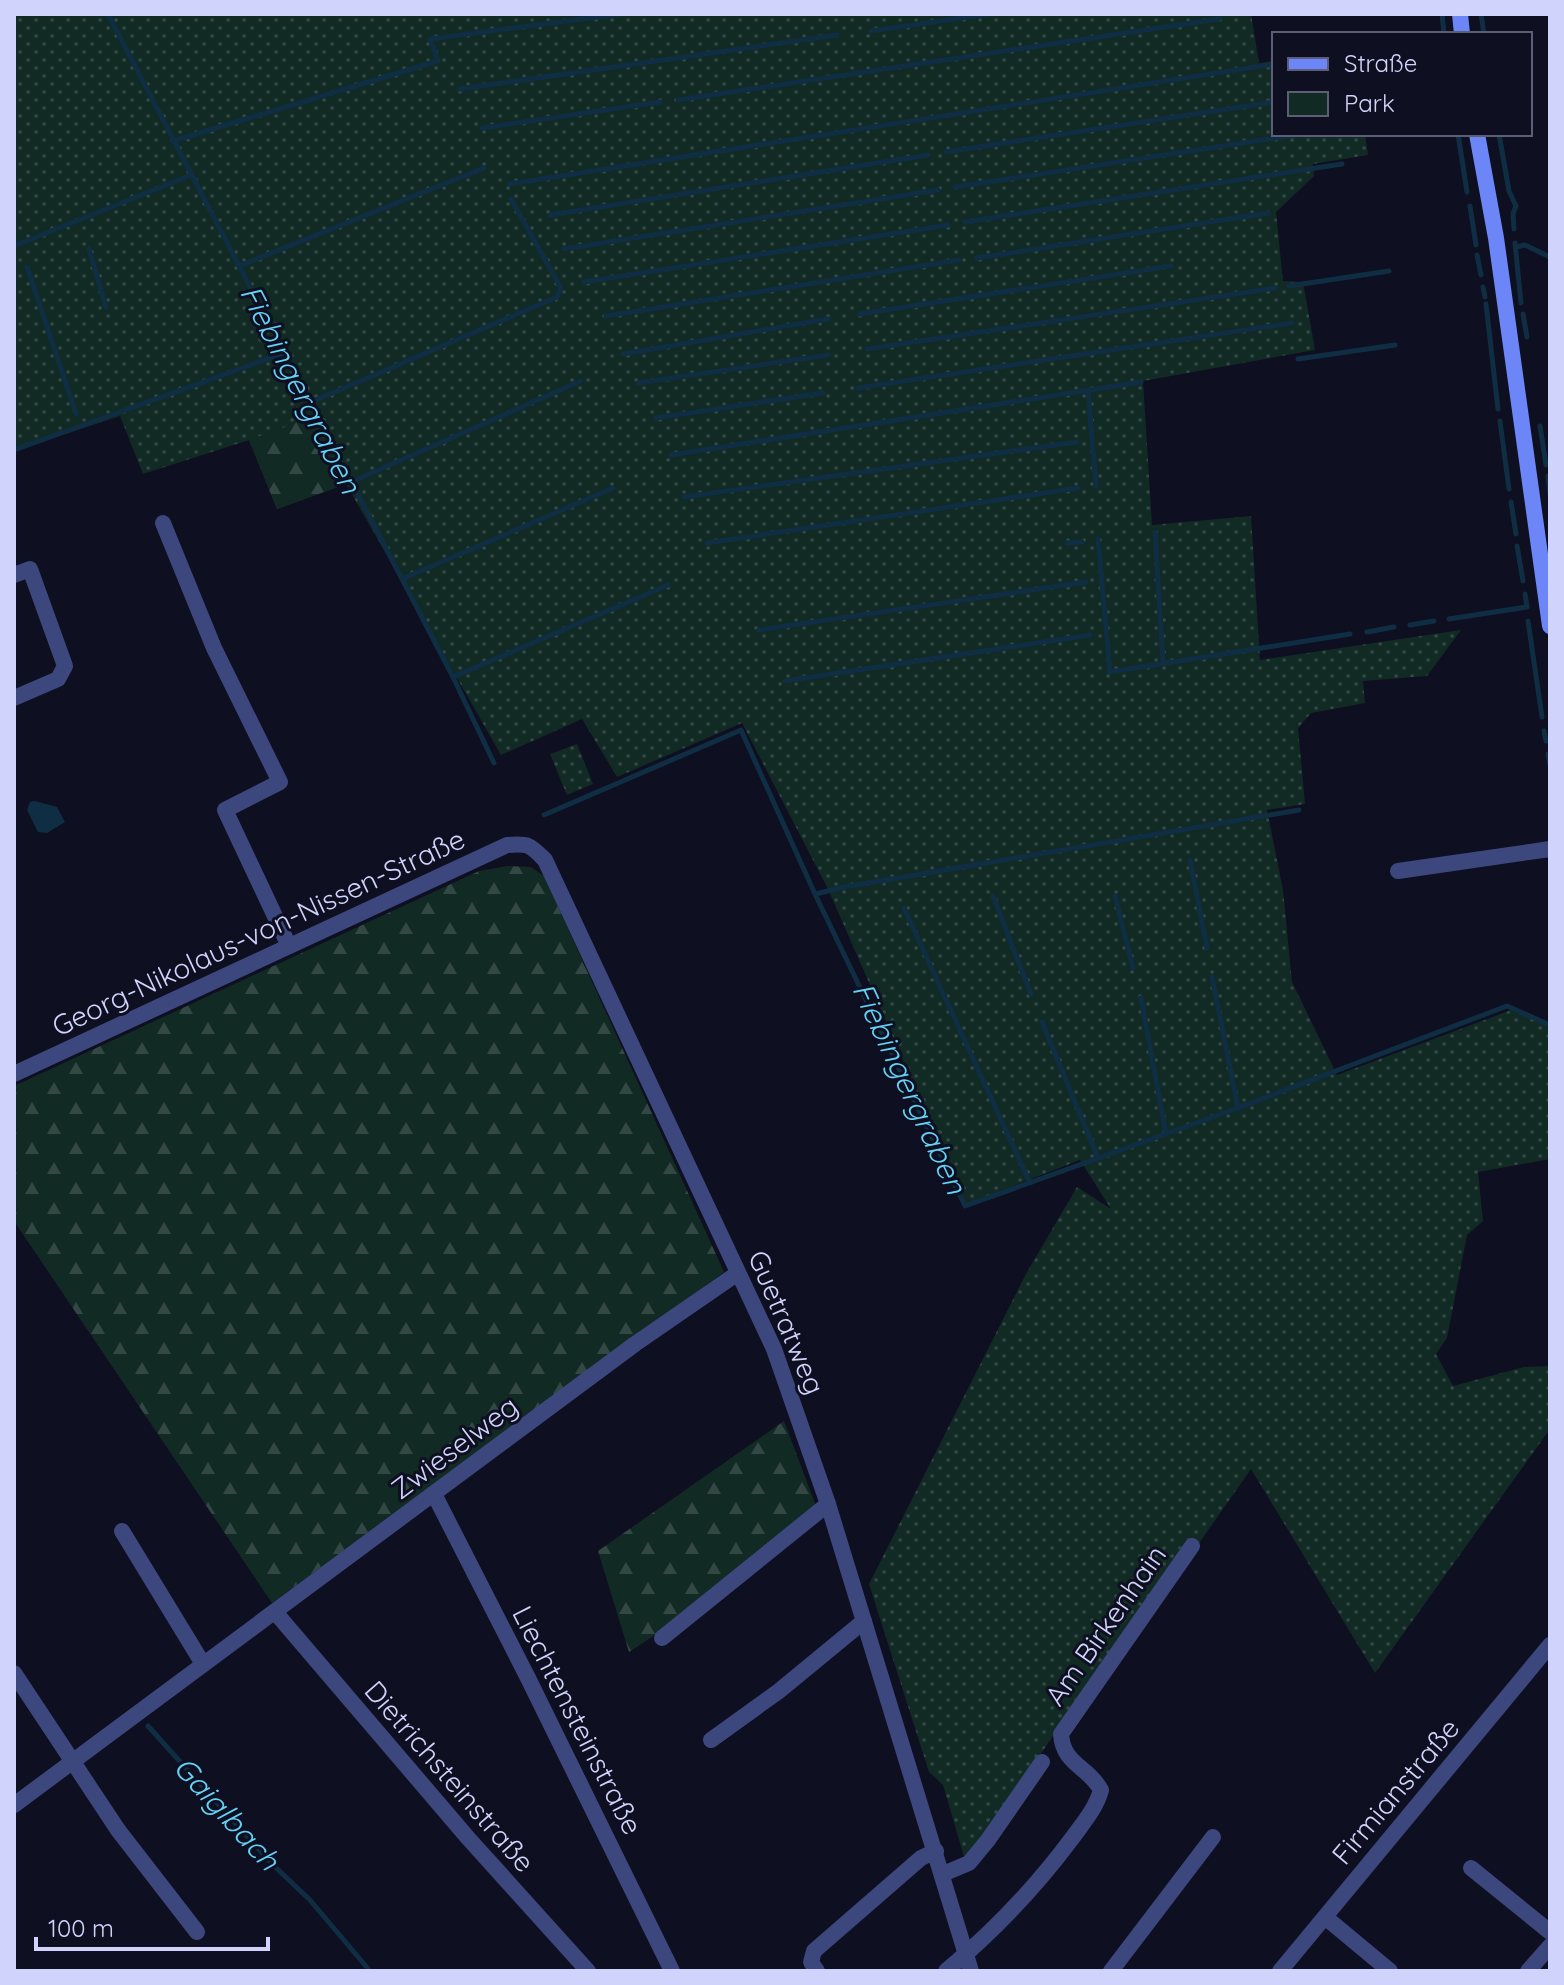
<svg xmlns="http://www.w3.org/2000/svg" width="1564" height="1985" viewBox="0 0 1564 1985" font-family="Quicksand,sans-serif">
<style>
.green{fill:url(#green-dots)}
.forest{fill:url(#forest-firs)}
.water{fill:#102e43}
.lines{fill:none;stroke-linecap:round;stroke-linejoin:round}
.stream{stroke:#102e43;stroke-width:5}
.street{stroke:#3c477d;stroke-width:16}
.secondary{stroke:#6d86f7;stroke-width:16}
.labels{text-anchor:middle;dominant-baseline:central;stroke-width:6;stroke-linejoin:round;paint-order:stroke}
.street-label{font-size:28px;fill:#d0d4fc;stroke:#0e0f20}
.water-label{font-size:30px;font-style:italic;fill:#64d1f6;stroke:#0e0f20}
</style>
<defs>
<pattern id="green-dots" width="8" height="8" patternUnits="userSpaceOnUse" patternTransform="scale(2)"><rect width="8" height="8" fill="#122a24"/><path d="M2 2h.1M6 6h.1" fill="none" stroke="#334845" stroke-width="1.8" stroke-linecap="round"/></pattern>
<pattern id="forest-firs" width="22" height="20" patternUnits="userSpaceOnUse" patternTransform="scale(2)"><rect width="22" height="20" fill="#122a24"/><path d="M5 1l3.5 6h-7zM16 11l3.5 6h-7z" fill="#334845"/></pattern>
</defs>
<rect width="100%" height="100%" fill="#0e0f20"/>
<!-- green -->
<g class="green">
<polygon points="14,14 1251,14 1259,63 1274,61 1274,134 1365,134 1368,155 1313,164 1314,176 1276,212 1283,281 1303,282 1315,350 1143,381 1152,525 1251,516 1260,660 1461,630 1427,676 1363,681 1365,703 1311,713 1298,728 1305,804 1267,810 1283,890 1292,982 1337,1075 1514,1009 1550,1025 1550,1159 1478,1172 1483,1221 1467,1235 1447,1338 1436,1354 1453,1386 1524,1367 1550,1366 1550,1429 1375,1673 1251,1469 1197,1546 1187,1539 993,1824 965,1860 943,1785 929,1772 869,1584 1026,1274 1077,1187 1111,1209 1080,1160 966,1204 828,889 742,723 617,777 582,719 501,755 346,484 277,509 249,440 143,474 120,416 14,451"/>
<polygon points="577,744 593,784 567,795 550,754"/>
</g>
<!-- forest -->
<g class="forest">
<polygon points="312,417 339,465 346,484 277,509 249,440"/>
<polygon points="508,866 531,867 544,876 724,1272 272,1603 14,1221 14,1086 479,871"/>
<polygon points="784,1421 816,1506 667,1627 629,1652 598,1551"/>
</g>
<!-- water -->
<polygon class="water" points="35,801 57,807 65,822 47,833 38,832 27,810 30,802"/>
<g class="lines">
<!-- stream -->
<g class="stream">
<polyline points="108,14 453,677 494,763"/>
<polyline points="1442,14 1444,34"/>
<polyline points="1481,14 1484,34"/>
<polyline points="871,31 989,14"/>
<polyline points="460,89 837,35"/>
<polyline points="678,100 1219,19"/>
<polyline points="482,128 660,102"/>
<polyline points="1458,134 1467,192"/>
<polyline points="1499,134 1509,191 1516,206 1513,214 1514,229"/>
<polyline points="173,141 438,61 430,39 620,14"/>
<polyline points="946,152 1274,102"/>
<polyline points="510,184 1274,64"/>
<polyline points="955,187 1302,134"/>
<polyline points="1470,206 1476,245"/>
<polyline points="550,215 928,155"/>
<polyline points="965,222 1342,164"/>
<polyline points="1515,243 1521,303"/>
<polyline points="14,246 191,175"/>
<polyline points="1516,247 1525,245 1550,257"/>
<polyline points="89,249 106,307"/>
<polyline points="564,249 938,190"/>
<polyline points="1477,255 1481,275"/>
<polyline points="977,258 1268,213"/>
<polyline points="239,266 484,168"/>
<polyline points="27,267 76,414"/>
<polyline points="584,282 948,225"/>
<polyline points="1289,286 1389,271"/>
<polyline points="1483,287 1485,297"/>
<polyline points="1486,304 1498,409"/>
<polyline points="860,314 1171,266"/>
<polyline points="1523,314 1527,337"/>
<polyline points="606,316 959,260"/>
<polyline points="867,349 1275,288"/>
<polyline points="623,354 828,319"/>
<polyline points="1298,359 1395,345"/>
<polyline points="638,383 828,355"/>
<polyline points="858,388 1292,323"/>
<polyline points="1088,391 1096,486"/>
<polyline points="309,403 557,297 561,288 511,199"/>
<polyline points="656,418 823,393"/>
<polyline points="1500,421 1509,489"/>
<polyline points="1540,426 1546,465"/>
<polyline points="14,450 284,353"/>
<polyline points="671,455 1141,382"/>
<polyline points="1548,476 1550,494"/>
<polyline points="351,482 581,381"/>
<polyline points="684,497 1077,442"/>
<polyline points="1511,502 1516,534"/>
<polyline points="1155,532 1163,663"/>
<polyline points="1098,539 1110,672 1350,634"/>
<polyline points="707,543 1078,488"/>
<polyline points="1067,543 1082,542"/>
<polyline points="1517,546 1523,581"/>
<polyline points="402,579 613,488"/>
<polyline points="1449,619 1527,607 1525,594"/>
<polyline points="1528,621 1542,717"/>
<polyline points="1410,625 1434,621"/>
<polyline points="759,630 1086,582"/>
<polyline points="1367,632 1394,627"/>
<polyline points="453,677 668,585"/>
<polyline points="785,681 1090,635"/>
<polyline points="1544,731 1546,741"/>
<polyline points="1548,754 1550,765"/>
<polyline points="544,815 741,730 815,894 965,1206 1238,1108 1507,1006 1550,1025"/>
<polyline points="1190,860 1207,948"/>
<polyline points="816,894 839,888 1299,810"/>
<polyline points="993,896 1031,994"/>
<polyline points="1115,896 1133,968"/>
<polyline points="904,908 1030,1183"/>
<polyline points="1212,977 1238,1108"/>
<polyline points="1141,998 1166,1134"/>
<polyline points="1042,1022 1098,1158"/>
<polyline points="148,1726 272,1864 310,1900 370,1971"/>
</g>
<!-- street -->
<g class="street">
<polyline points="163,523 214,648 280,782 225,810 289,946"/>
<polyline points="14,575 30,569 65,666 58,679 14,698"/>
<polyline points="1398,871 1550,849"/>
<path d="M 14,1074 L 507,845 C 529,843 530,845 545,860 L 774,1349 L 828,1504 L 971,1971"/>
<polyline points="434,1494 528,1678 672,1971"/>
<polyline points="122,1531 203,1664"/>
<polyline points="275,1612 468,1838 588,1971"/>
<polyline points="662,1638 828,1504"/>
<polyline points="14,1673 118,1830 197,1932"/>
<polyline points="711,1740 779,1691 864,1621"/>
<polyline points="14,1805 635,1344 738,1273"/>
<polyline points="1471,1868 1550,1932"/>
<polyline points="943,1874 969,1863 988,1840 1042,1762"/>
<polyline points="1325,1917 1390,1971"/>
<polyline points="817,1971 811,1962 814,1951 921,1858 936,1851"/>
<path d="M 946,1971 C 994,1931 1036,1887 1073,1837 C 1084,1822 1096,1808 1101,1790 C 1088,1766 1063,1765 1061,1734 L 1192,1546"/>
<polyline points="1111,1971 1213,1837"/>
<polyline points="1280,1971 1550,1645"/>
<polyline points="1528,1971 1550,1946"/>
</g>
<!-- secondary -->
<g class="secondary">
<polyline points="1460,14 1462,34"/>
<polyline points="1477,134 1496,238 1550,626"/>
</g>
</g>
<g class="labels">
<!-- street labels -->
<g class="street-label">
<text transform="translate(258 932) rotate(-25)">Georg-Nikolaus-von-Nissen-Straße</text>
<text transform="translate(787 1322) rotate(67)">Guetratweg</text>
<text transform="translate(454 1447) rotate(-37)">Zwieselweg</text>
<text transform="translate(1105 1625) rotate(-55)">Am Birkenhain</text>
<text transform="translate(578 1720) rotate(63)">Liechtensteinstraße</text>
<text transform="translate(450 1776) rotate(49)">Dietrichsteinstraße</text>
<text transform="translate(1395 1791) rotate(-50)">Firmianstraße</text>
</g>
<!-- water labels -->
<g class="water-label">
<text transform="translate(301 389) rotate(63)">Fiebingergraben</text>
<text transform="translate(910 1088) rotate(65)">Fiebingergraben</text>
<text transform="translate(227 1813) rotate(48)">Gaiglbach</text>
</g>
</g>
<!-- border -->
<rect width="1564" height="1985" fill="none" stroke="#d0d4fc" stroke-width="32"/>
<!-- legend -->
<rect x="1272" y="32" width="260" height="104" fill="#0e0f20" stroke="#5c5e78" stroke-width="2"/>
<rect x="1288" y="58" width="40" height="12" fill="#6d86f7" stroke="#5c5e78" stroke-width="2"/>
<text x="1344" y="72" font-size="24" fill="#d0d4fc">Straße</text>
<rect x="1288" y="92" width="40" height="24" fill="#122a24" stroke="#5c5e78" stroke-width="2"/>
<text x="1344" y="112" font-size="24" fill="#d0d4fc">Park</text>
<!-- scale -->
<path d="M36 1937v12h232v-12" fill="none" stroke="#d0d4fc" stroke-width="4"/>
<text x="48" y="1937" font-size="24" fill="#d0d4fc" stroke="#0e0f20" stroke-width="6" paint-order="stroke">100 m</text>
</svg>
